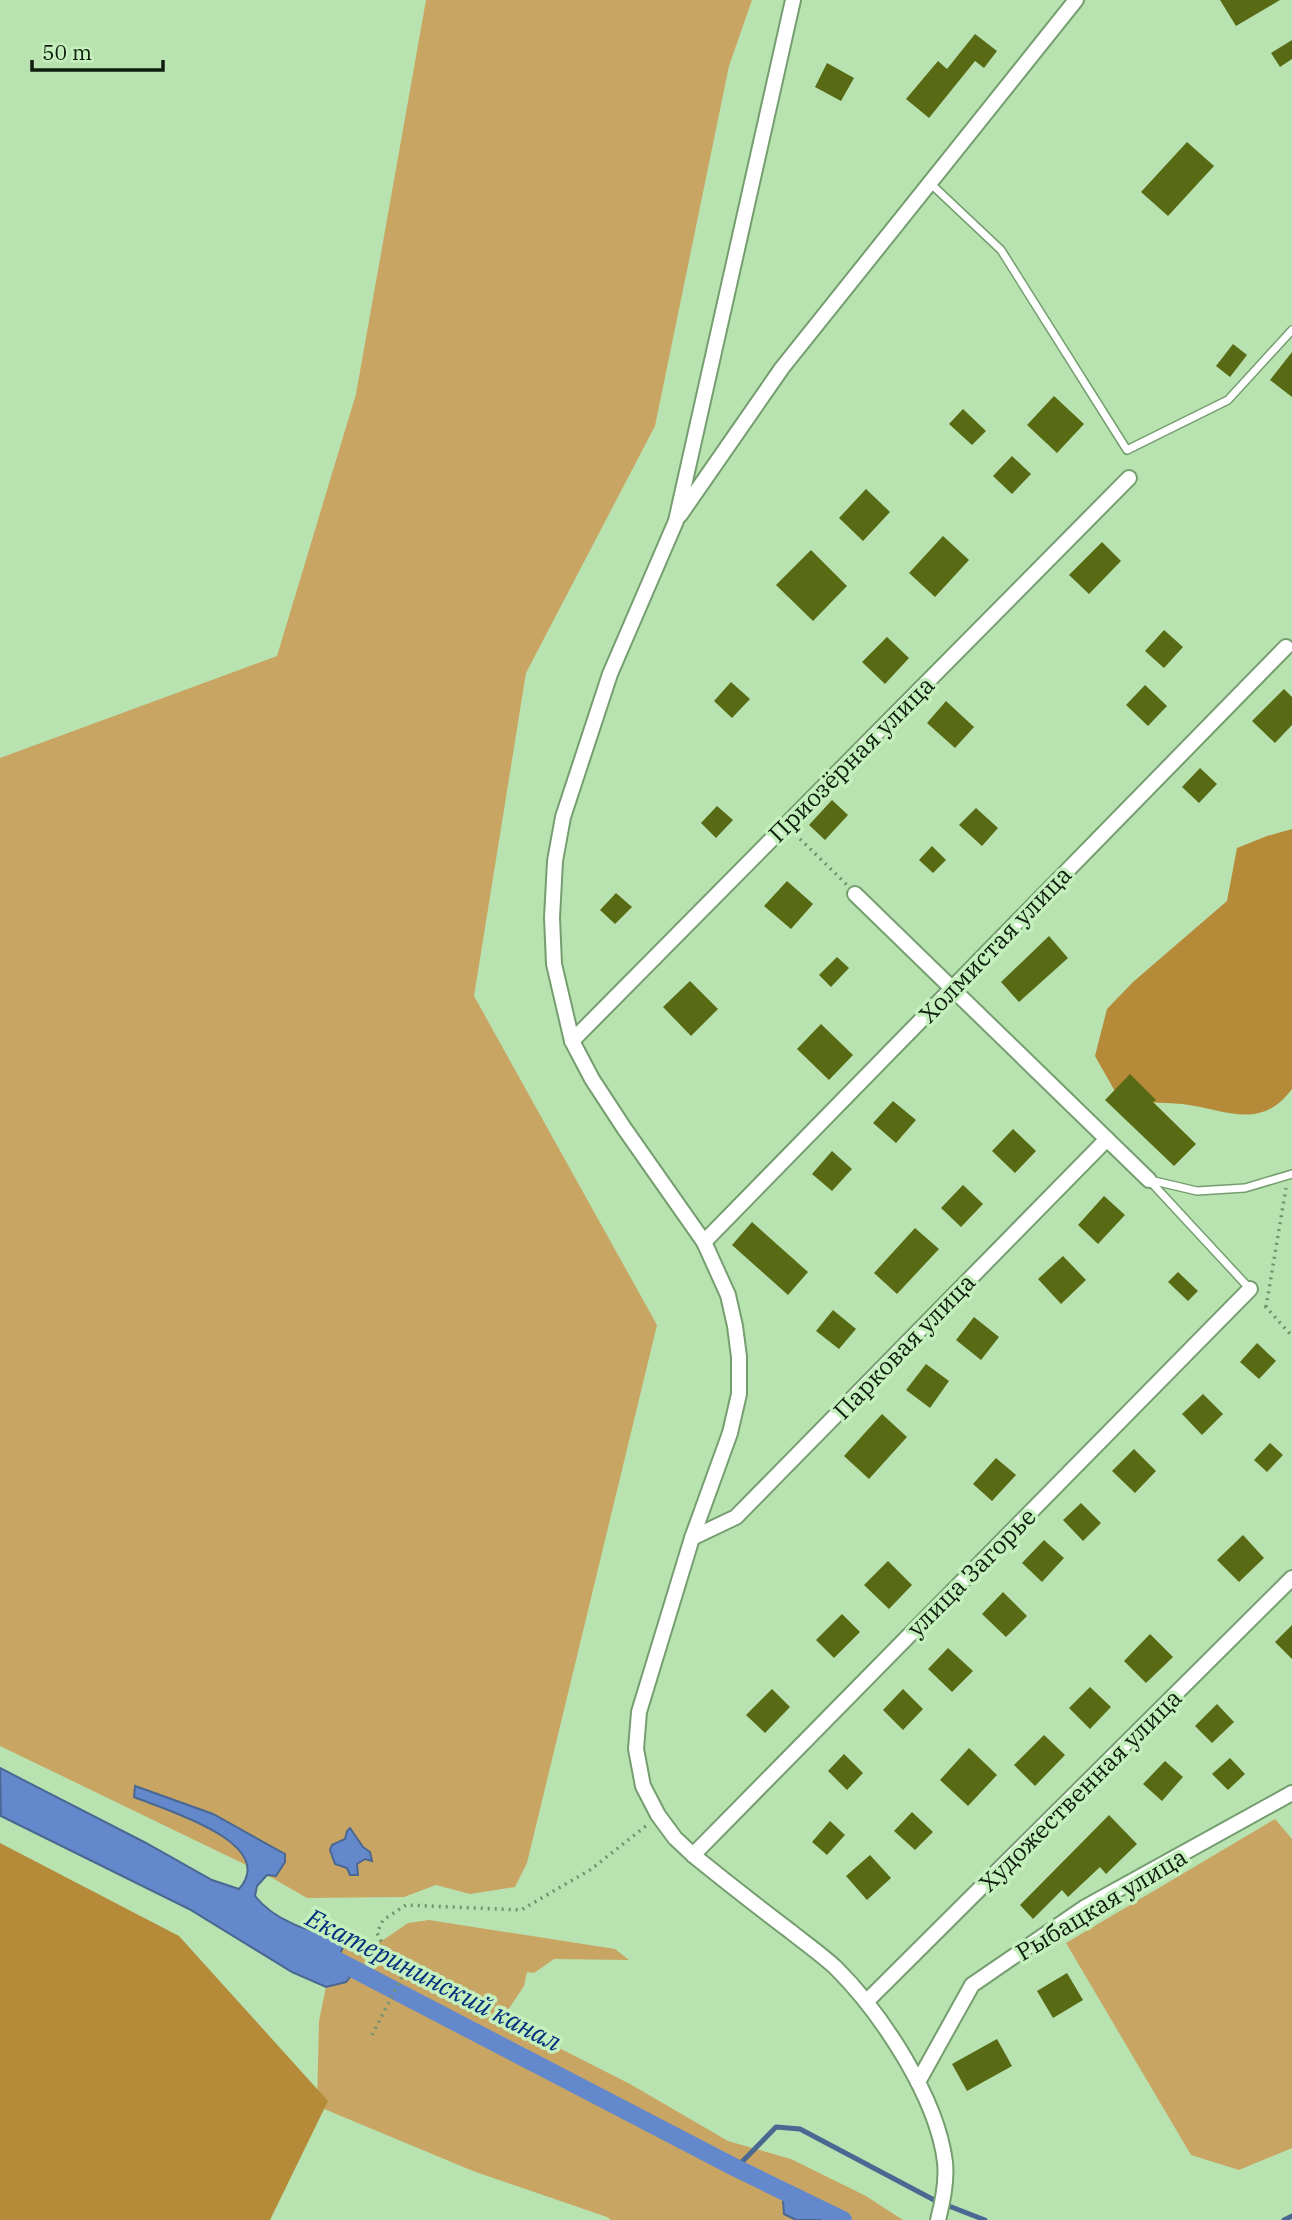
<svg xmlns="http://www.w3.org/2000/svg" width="1292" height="2220" viewBox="0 0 1292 2220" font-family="'IBM Plex Serif',serif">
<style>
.green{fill:#c9a564}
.forest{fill:#b58b3a}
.water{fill:#6388cb;stroke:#4a6892;stroke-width:2}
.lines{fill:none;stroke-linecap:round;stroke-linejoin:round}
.stream{stroke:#4a6892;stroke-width:5}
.canal{stroke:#6388cb;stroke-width:18}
.building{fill:#586b14}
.lane-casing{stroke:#759e6f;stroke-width:10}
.street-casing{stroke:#759e6f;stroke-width:18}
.path{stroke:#72926d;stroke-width:3.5;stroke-dasharray:2 5;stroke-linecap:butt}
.lane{stroke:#fff;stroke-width:7}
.street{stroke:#fff;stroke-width:14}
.labels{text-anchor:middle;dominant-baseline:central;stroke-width:7;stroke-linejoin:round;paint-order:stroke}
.street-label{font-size:24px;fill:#0e1e0c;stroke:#c5f0be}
.water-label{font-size:26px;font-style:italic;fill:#032f7d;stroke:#c5f0be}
</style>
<rect width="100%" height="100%" fill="#b8e3b1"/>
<!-- green -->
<g class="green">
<polygon points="426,0 752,0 729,66 655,426 526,673 474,996 657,1325 527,1863 515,1887 470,1894 436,1885 404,1897 307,1898 267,1875 0,1746 0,758 277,656 356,394"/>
<polygon points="1275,1819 1292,1839 1292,2148 1239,2170 1191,2155 1066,1943"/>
<polygon points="429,1920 615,1949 629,1960 554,1959 534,1973 527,1972 524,1986 502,2019 630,2084 728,2141 791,2159 866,2196 903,2220 611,2220 607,2217 473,2171 317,2106 319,2021 326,1987 346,1982 337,1960 346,1941 370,1949 408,1923"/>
</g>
<!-- forest -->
<g class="forest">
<path d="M 1292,829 L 1292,1089 C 1260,1132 1225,1109 1182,1104 C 1162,1102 1141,1103 1121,1102 L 1095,1056 L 1107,1009 L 1133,982 L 1227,901 L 1237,848 L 1267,836 Z"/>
<polygon points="0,1843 179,1936 328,2101 270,2220 0,2220"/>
</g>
<!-- water -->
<g class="water">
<path d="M 0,1768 L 146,1843 L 212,1880 L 239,1889 C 280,1843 163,1809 134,1797 L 135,1786 L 213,1814 L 285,1854 L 285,1862 L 276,1876 L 267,1875 L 257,1886 L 255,1896 C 276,1923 314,1932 346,1941 L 337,1960 L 342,1970 L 350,1977 L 346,1982 L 326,1987 L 292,1972 L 189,1909 L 1,1816 Z"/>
<polygon points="350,1828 363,1847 370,1852 372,1861 365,1859 357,1864 358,1875 350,1875 347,1868 335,1864 330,1850 332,1845 345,1839 347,1831"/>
<path d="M 795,2195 C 808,2197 817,2204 830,2209 L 828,2220 L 796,2220 L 784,2214 L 783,2201 Z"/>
</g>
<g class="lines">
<!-- stream -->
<g class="stream">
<polyline points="736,2168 776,2127 800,2129 936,2201 985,2220"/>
<polyline points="1284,2220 1292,2216"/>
</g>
<!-- canal -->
<polyline class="canal" points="317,1950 736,2168 843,2220"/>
</g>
<!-- building -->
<g class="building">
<polygon points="1220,0 1280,0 1236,26"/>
<polygon points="975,34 997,51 984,68 975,61 929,118 906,99 938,61 947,69"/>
<polygon points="1292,40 1292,59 1280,67 1271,53"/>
<polygon points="827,63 854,78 841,101 815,87"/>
<polygon points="1187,142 1214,166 1168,216 1141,192"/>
<polygon points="1233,344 1247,355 1230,377 1216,366"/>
<polygon points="1292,352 1292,397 1270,380"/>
<polygon points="1054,396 1084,424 1057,453 1027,425"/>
<polygon points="963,409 986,431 972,445 949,424"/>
<polygon points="1012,456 1031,474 1012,494 993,476"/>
<polygon points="866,489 890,512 863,541 839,518"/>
<polygon points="943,536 969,560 935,597 909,573"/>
<polygon points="1102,542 1121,561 1089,594 1069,575"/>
<polygon points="811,550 847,586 813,621 776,585"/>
<polygon points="1164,630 1183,647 1164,668 1145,651"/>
<polygon points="887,637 909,658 885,684 862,662"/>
<polygon points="731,682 750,699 732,718 714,701"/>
<polygon points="1145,685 1167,706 1148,726 1126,705"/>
<polygon points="1284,689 1292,697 1292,725 1275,743 1252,721"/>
<polygon points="946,701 974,727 955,748 927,723"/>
<polygon points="1200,768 1217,784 1199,803 1182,787"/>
<polygon points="832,800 848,815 825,840 809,825"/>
<polygon points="717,806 733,820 716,838 701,823"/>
<polygon points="976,808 998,828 982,846 959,825"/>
<polygon points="932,846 946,860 933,873 919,860"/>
<polygon points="787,881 813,904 791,929 764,906"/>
<polygon points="616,893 632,907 615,924 600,910"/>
<polygon points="1049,936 1068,958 1019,1002 1001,982"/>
<polygon points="837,957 849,968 831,987 819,975"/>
<polygon points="690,981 718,1009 691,1036 663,1007"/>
<polygon points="821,1024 853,1055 829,1080 797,1049"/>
<polygon points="1130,1074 1156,1100 1153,1102 1196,1144 1174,1166 1105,1100"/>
<polygon points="893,1101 916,1120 896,1143 873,1123"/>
<polygon points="1013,1129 1036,1151 1015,1173 992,1151"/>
<polygon points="832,1151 852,1169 832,1191 812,1174"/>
<polygon points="963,1185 983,1204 961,1227 941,1208"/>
<polygon points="1104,1196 1125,1215 1098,1244 1078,1225"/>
<polygon points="752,1222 808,1272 788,1295 732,1245"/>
<polygon points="915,1228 939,1249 897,1294 874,1273"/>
<polygon points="1063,1256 1086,1280 1061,1304 1038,1279"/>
<polygon points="1178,1272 1198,1291 1188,1301 1168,1282"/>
<polygon points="833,1310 856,1329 839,1349 816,1331"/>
<polygon points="974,1317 999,1337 981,1360 956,1340"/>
<polygon points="1257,1343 1276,1361 1259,1379 1240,1362"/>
<polygon points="926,1364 949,1381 930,1408 906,1390"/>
<polygon points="1203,1394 1223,1414 1202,1435 1182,1414"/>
<polygon points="882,1414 907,1437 869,1479 844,1456"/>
<polygon points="1270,1443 1283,1455 1267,1472 1254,1460"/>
<polygon points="1134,1449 1156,1471 1135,1493 1112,1471"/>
<polygon points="996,1458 1016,1475 992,1501 973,1484"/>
<polygon points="1081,1503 1101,1523 1083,1541 1063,1520"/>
<polygon points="1243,1535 1264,1558 1239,1582 1217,1560"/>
<polygon points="1044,1540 1064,1558 1042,1582 1022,1563"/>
<polygon points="888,1561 912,1585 889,1609 864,1585"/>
<polygon points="1003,1592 1027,1616 1006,1637 982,1614"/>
<polygon points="842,1614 860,1632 834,1658 816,1640"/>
<polygon points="1292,1625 1292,1659 1275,1642"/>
<polygon points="1150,1634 1173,1657 1146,1683 1124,1661"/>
<polygon points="948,1648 973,1671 952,1692 928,1669"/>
<polygon points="1090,1687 1111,1707 1090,1729 1069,1708"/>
<polygon points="772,1689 790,1707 765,1733 746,1715"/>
<polygon points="903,1689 923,1709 903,1730 883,1710"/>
<polygon points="1217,1704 1234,1722 1212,1743 1195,1726"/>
<polygon points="1044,1735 1065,1755 1035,1786 1014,1765"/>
<polygon points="969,1748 997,1775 968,1806 940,1780"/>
<polygon points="844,1754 863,1773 847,1790 828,1771"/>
<polygon points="1230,1758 1245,1774 1228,1790 1212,1774"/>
<polygon points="1165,1761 1183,1777 1162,1801 1143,1784"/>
<polygon points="912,1812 933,1832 915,1850 894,1831"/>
<polygon points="1109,1815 1137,1844 1106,1874 1100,1867 1068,1897 1062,1890 1033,1919 1020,1905"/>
<polygon points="830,1821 845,1835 827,1855 812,1842"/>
<polygon points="870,1855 891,1878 867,1900 846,1876"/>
<polygon points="1067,1973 1083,2000 1053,2018 1037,1991"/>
<polygon points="997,2039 1012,2066 967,2091 952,2064"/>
</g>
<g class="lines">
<defs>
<g id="lane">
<polyline points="930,183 1001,250 1127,450 1228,400 1292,330"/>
<polyline points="1149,1180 1250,1289"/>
<polyline points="1150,1180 1197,1191 1245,1188 1292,1174"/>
</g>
<g id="street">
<path d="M 793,0 L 676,521 L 610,674 L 563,817 L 555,861 L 552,918 L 554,964 L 572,1041 L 592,1079 L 624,1128 L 704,1242 L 728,1295 L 735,1326 L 739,1357 L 739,1394 L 730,1433 L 692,1538 L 639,1712 L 636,1749 L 643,1786 L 658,1815 L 675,1838 L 693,1855 C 725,1881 757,1906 790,1931 C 805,1943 822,1955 836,1968 C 881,2013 937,2097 945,2162 C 947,2181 943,2201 938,2220"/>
<polyline points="680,515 782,368 1076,0"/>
<polyline points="855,894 1149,1180"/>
<polyline points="572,1041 1129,478"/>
<polyline points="704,1242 1286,647"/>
<polyline points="692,1538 736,1517 1107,1139"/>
<polyline points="693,1855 1250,1289"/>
<polyline points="867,2001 1292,1578"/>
<polyline points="918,2082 972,1985 1084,1908 1292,1793"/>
</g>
</defs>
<!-- lane casing -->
<use href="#lane" class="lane-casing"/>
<!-- street casing -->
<use href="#street" class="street-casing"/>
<!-- path -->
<g class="path">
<polyline points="795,834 847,885"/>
<polyline points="1265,1306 1292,1336"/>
<polyline points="1266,1307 1286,1188"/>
<polyline points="372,2035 406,1969 387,1953 377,1933 383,1920 406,1905 521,1910 590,1870 646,1826"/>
</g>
<!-- lane -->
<use href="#lane" class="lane"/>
<!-- street -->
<use href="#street" class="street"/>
</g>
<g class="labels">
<!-- street labels -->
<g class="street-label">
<text transform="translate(851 759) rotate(-45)">Приозёрная улица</text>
<text transform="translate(995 944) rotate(-46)">Холмистая улица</text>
<text transform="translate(904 1346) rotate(-46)">Парковая улица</text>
<text transform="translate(971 1572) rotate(-45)">улица Загорье</text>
<text transform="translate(1080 1790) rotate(-45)">Художественная улица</text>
<text transform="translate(1101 1904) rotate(-31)">Рыбацкая улица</text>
</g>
<!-- water labels -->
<g class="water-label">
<text transform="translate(434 1979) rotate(27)">Екатерининский канал</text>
</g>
</g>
<!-- scale -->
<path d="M32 60v10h131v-10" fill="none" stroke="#0e1e0c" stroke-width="3.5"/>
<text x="42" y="60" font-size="21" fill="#0e1e0c" stroke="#c5f0be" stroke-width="5" paint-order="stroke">50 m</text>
</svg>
